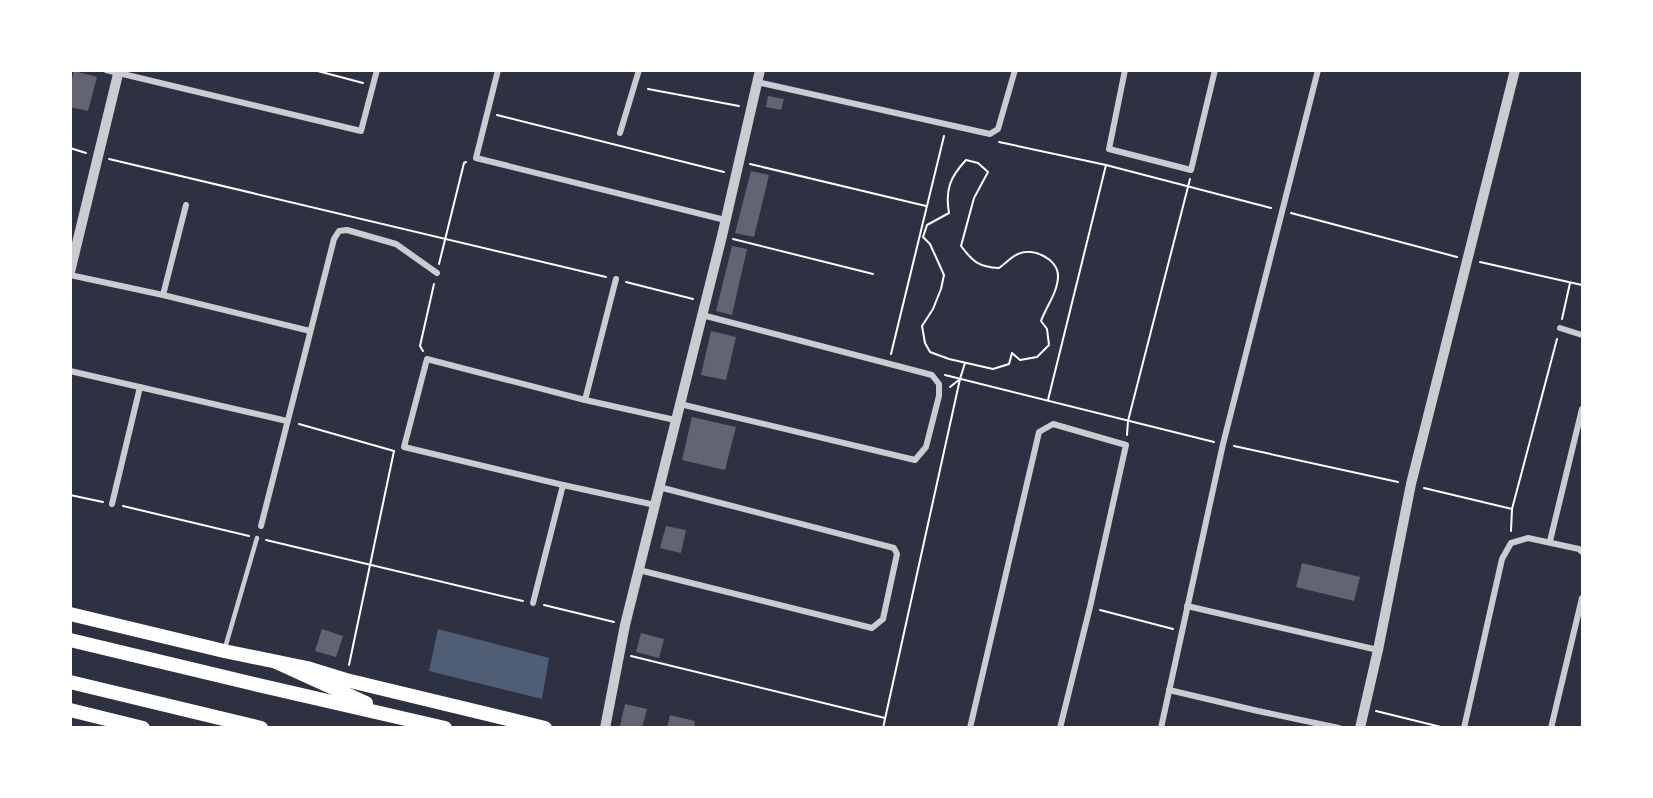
<svg xmlns="http://www.w3.org/2000/svg" width="1653" height="798" viewBox="0 0 1653 798" font-family="Commissioner,sans-serif">
<style>
.water{fill:#4f5d75}
.building{fill:#626471}
.lines{fill:none;stroke-linecap:round;stroke-linejoin:round}
.path{stroke:#fff;stroke-width:2}
.service{stroke:#caccd0;stroke-width:4.5}
.minor{stroke:#caccd0;stroke-width:6}
.tertiary{stroke:#caccd0;stroke-width:10}
.primary{stroke:#fff;stroke-width:14}
.trunk{stroke:#fff;stroke-width:14}
</style>
<rect width="100%" height="100%" fill="#2d3142"/>
<!-- water -->
<polygon class="water" points="438,629 549,658 542,699 429,671"/>
<!-- building -->
<g class="building">
<polygon points="74,71 97,77 88,111 70,107 70,86"/>
<polygon points="768,96 784,99 781,110 766,107"/>
<polygon points="751,171 769,175 754,237 735,233"/>
<polygon points="732,246 747,249 732,315 716,311"/>
<polygon points="711,331 736,337 726,380 701,375"/>
<polygon points="692,417 736,427 725,470 682,460"/>
<polygon points="666,526 686,530 681,553 660,548"/>
<polygon points="1302,563 1360,577 1354,601 1296,587"/>
<polygon points="322,629 343,636 336,657 315,651"/>
<polygon points="641,633 664,639 659,658 636,652"/>
<polygon points="625,704 647,709 642,728 620,726"/>
<polygon points="670,715 695,721 694,728 667,728"/>
</g>
<g class="lines">
<!-- path -->
<g class="path">
<polyline points="314,70 363,83"/>
<polyline points="648,89 739,106"/>
<polyline points="497,115 724,172"/>
<polyline points="999,142 1106,165"/>
<polyline points="70,148 86,153"/>
<polyline points="109,159 606,277"/>
<path d="M 966,160 L 978,163 L 988,172 L 974,198 L 961,246 C 973,262 979,267 999,268 C 1005,264 1011,257 1018,254 C 1033,247 1058,259 1058,276 C 1058,292 1046,307 1041,321 L 1047,329 L 1049,345 L 1037,357 L 1020,360 L 1012,353 L 1009,364 L 993,369 L 949,359 L 930,352 L 925,343 L 922,326 L 933,309 L 941,289 L 944,275 L 930,244 L 923,237 L 927,225 L 949,213 C 945,190 950,177 966,160 Z"/>
<polyline points="750,164 926,206"/>
<polyline points="1291,213 1457,257"/>
<polyline points="733,239 873,274"/>
<polyline points="1480,262 1582,285"/>
<polyline points="439,264 464,163 466,162"/>
<polyline points="626,282 693,299"/>
<polyline points="1562,319 1570,283"/>
<polyline points="423,351 420,346 434,284"/>
<polyline points="891,354 944,136"/>
<polyline points="945,375 1214,442"/>
<polyline points="950,387 960,379 965,363"/>
<polyline points="1048,400 1106,165 1271,208"/>
<polyline points="299,424 394,451"/>
<polyline points="1127,435 1128,421 1190,179"/>
<polyline points="1234,446 1398,482"/>
<polyline points="1424,488 1512,509"/>
<polyline points="70,495 103,502"/>
<polyline points="123,506 249,536"/>
<polyline points="1511,531 1512,509 1557,339"/>
<polyline points="266,540 523,601"/>
<polyline points="544,605 614,622"/>
<polyline points="1100,610 1173,629"/>
<polyline points="631,656 885,718"/>
<polyline points="349,665 394,451"/>
<polyline points="1376,711 1445,728"/>
<polyline points="883,728 960,379"/>
</g>
<!-- service -->
<polyline class="service" points="225,648 257,538"/>
<!-- minor -->
<g class="minor">
<polyline points="106,70 361,131 377,70"/>
<polyline points="498,70 476,158 725,220"/>
<polyline points="1125,70 1109,149 1191,170 1215,70"/>
<polyline points="757,82 990,134 998,129 1015,70"/>
<polyline points="620,133 639,70"/>
<polyline points="70,275 163,295 310,331"/>
<polyline points="163,295 186,205"/>
<polyline points="1560,328 1582,335"/>
<polyline points="70,371 287,421"/>
<polyline points="585,400 616,279"/>
<polyline points="680,404 915,460 926,447 939,396 939,384 932,375 702,315"/>
<polyline points="112,504 140,387"/>
<polyline points="655,505 563,485 404,447 427,359 585,400 675,420"/>
<polyline points="261,526 334,239 339,231 347,230 396,244 437,273"/>
<polyline points="1550,541 1582,409"/>
<polyline points="639,570 872,628 883,619 897,554 894,548 659,487"/>
<polyline points="533,603 563,485"/>
<polyline points="1187,606 1378,650"/>
<polyline points="1169,690 1258,711 1339,728"/>
<polyline points="970,728 1039,432 1053,424 1126,445 1090,607 1060,728"/>
<polyline points="1161,728 1223,444 1318,70"/>
<polyline points="1464,728 1502,559 1511,543 1528,538 1579,549 1582,552"/>
<polyline points="1551,728 1582,598"/>
</g>
<!-- tertiary -->
<g class="tertiary">
<polyline points="70,272 119,70"/>
<polyline points="605,728 625,625 722,236 760,70"/>
<polyline points="1360,728 1378,650 1411,484 1515,70"/>
</g>
<!-- primary -->
<g class="primary">
<polyline points="70,614 224,651 307,668 346,680 545,728"/>
<polyline points="70,710 143,728"/>
</g>
<!-- trunk -->
<g class="trunk">
<polyline points="70,640 254,684 445,728"/>
<polyline points="276,662 366,703"/>
<polyline points="70,682 261,728"/>
</g>
</g>
<!-- border -->
<rect width="1653" height="798" fill="none" stroke="#ffffff" stroke-width="144"/>
</svg>
